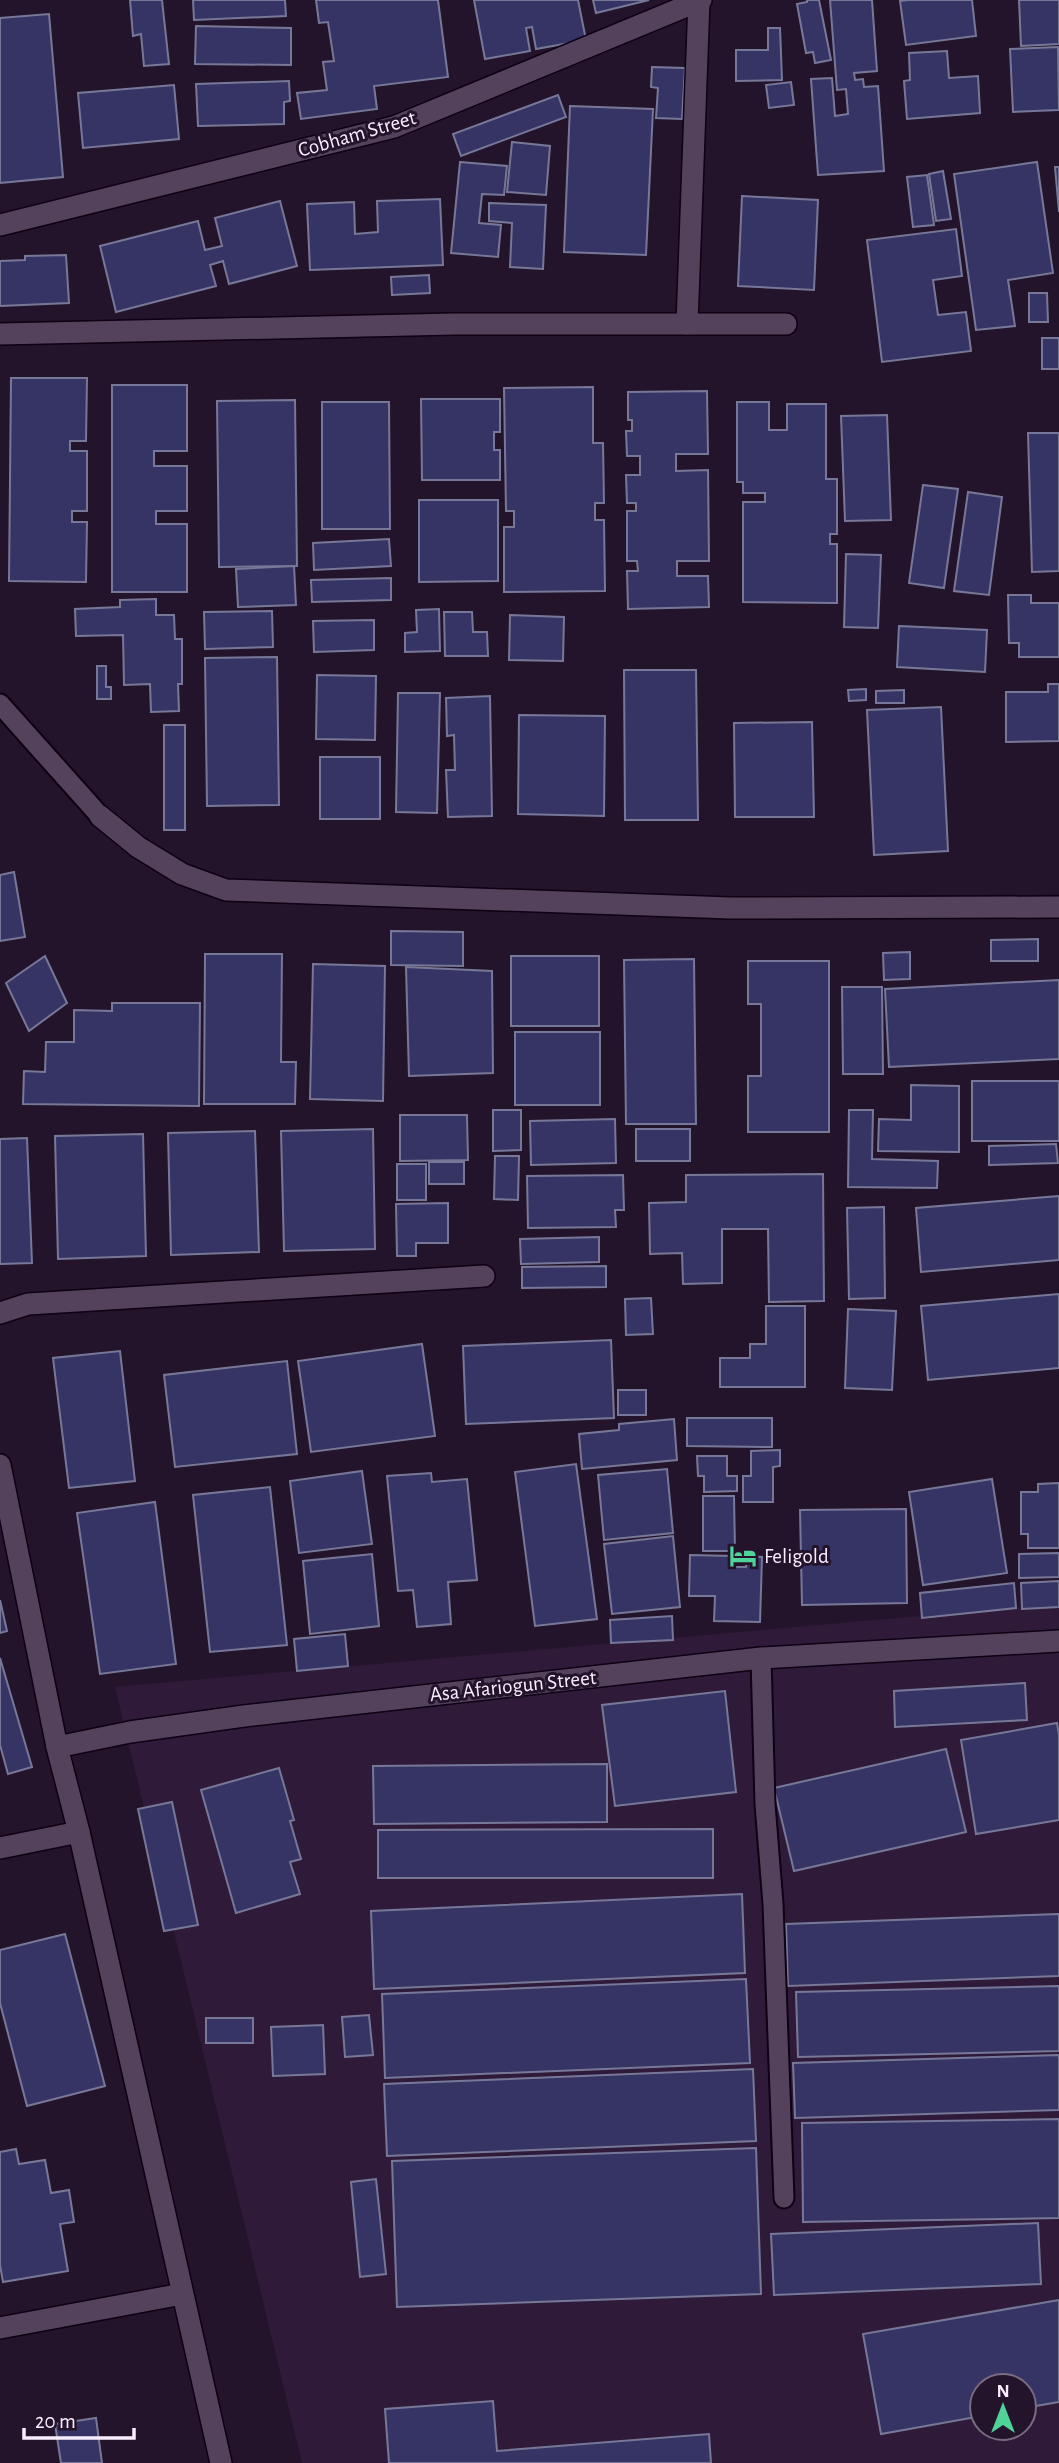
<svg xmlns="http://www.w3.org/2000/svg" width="1059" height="2463" viewBox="0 0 1059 2463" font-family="'Alegreya Sans',sans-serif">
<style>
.built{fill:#2f1b39;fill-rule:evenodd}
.building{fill:#363464;stroke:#777898;stroke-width:2}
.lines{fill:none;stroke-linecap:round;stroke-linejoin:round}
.service-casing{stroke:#0d0113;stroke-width:23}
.minor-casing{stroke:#0d0113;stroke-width:24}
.tertiary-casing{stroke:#0d0113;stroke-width:24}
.service{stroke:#54425d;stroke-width:19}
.minor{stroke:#54425d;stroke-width:21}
.tertiary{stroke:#54425d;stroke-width:21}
.labels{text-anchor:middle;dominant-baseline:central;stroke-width:6;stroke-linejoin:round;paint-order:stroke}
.street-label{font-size:21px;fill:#f9eeff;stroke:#24142b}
.poi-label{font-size:21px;fill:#f9eeff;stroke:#24142b;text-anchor:start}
</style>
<rect width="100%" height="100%" fill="#24142b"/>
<!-- built -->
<path class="built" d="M 1059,1604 L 1059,2463 L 302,2463 L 115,1687 ZM 982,2386 L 1024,2386 L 1024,2428 L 982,2428 Z"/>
<!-- building -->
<g class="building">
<polygon points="130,0 162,0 169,64 144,66 141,34 133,36"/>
<polygon points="193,0 285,0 286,16 194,20"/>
<polygon points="316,0 438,0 448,77 374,86 377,109 301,119 297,93 327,90 323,62 334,61 328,22 319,23"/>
<polygon points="474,0 578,0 586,40 536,49 532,27 526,28 530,51 485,59"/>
<polygon points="593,0 649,0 596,13"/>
<polygon points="807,0 819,0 831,60 815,63 813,52 806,53 797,4 807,2"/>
<polygon points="830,0 872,0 877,71 854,73 855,80 863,79 864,87 878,86 884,171 818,175 811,79 832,78 835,116 848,114 846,89 837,90"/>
<polygon points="909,0 972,0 976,36 906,45 900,1"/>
<polygon points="1019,0 1059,0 1059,44 1021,46"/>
<polygon points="49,14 63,177 0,183 0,18"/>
<polygon points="196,26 291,28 291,65 195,64"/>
<polygon points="768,28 780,28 782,80 736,81 736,50 768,50"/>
<polygon points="1058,47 1059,110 1013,112 1010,49"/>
<polygon points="947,51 949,78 978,76 980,113 907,119 904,81 910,80 909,53"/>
<polygon points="652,67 685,68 682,119 656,118 658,88 651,87"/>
<polygon points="289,81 290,101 284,102 284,124 198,126 196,84"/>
<polygon points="791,82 794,105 769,108 766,85"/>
<polygon points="174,85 179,139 83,148 78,93"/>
<polygon points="558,95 566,117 461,156 453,134"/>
<polygon points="570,106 653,109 646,255 564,252"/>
<polygon points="512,142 550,146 546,195 507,192"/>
<polygon points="460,162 507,166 504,195 482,194 479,223 501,225 498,257 451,253"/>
<polygon points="1037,162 1053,273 1008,280 1015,326 976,330 954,174"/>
<polygon points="1055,167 1059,167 1059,212"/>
<polygon points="943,171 951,219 936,221 929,174"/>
<polygon points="927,175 934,225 913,227 907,177"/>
<polygon points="742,196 818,200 814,290 738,286"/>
<polygon points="440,199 443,265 310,270 307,204 354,202 355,234 378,232 377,201"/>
<polygon points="280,201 297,266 229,284 223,261 210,265 216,286 116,312 100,246 198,221 205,250 222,246 215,218"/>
<polygon points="489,203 546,205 543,269 510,267 512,223 489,221"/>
<polygon points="956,229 962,276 933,280 938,315 966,312 971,351 882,362 867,240"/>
<polygon points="66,255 69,303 0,306 0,261 25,260 25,256"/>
<polygon points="429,275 430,293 392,295 391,277"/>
<polygon points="1029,293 1047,293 1048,322 1029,322"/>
<rect x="1042" y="338" width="17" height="31"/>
<polygon points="11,378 87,378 86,441 70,441 70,451 87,451 87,511 72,511 72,522 87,522 86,582 9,581"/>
<polygon points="112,385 187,385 187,451 154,451 154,466 187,466 187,511 156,511 156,524 187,524 187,592 112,592"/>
<polygon points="593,387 593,443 603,443 604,503 595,503 595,520 604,520 605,591 504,592 504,527 514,527 514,511 506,511 504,388"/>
<polygon points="707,391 708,454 676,454 676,471 708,470 709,561 677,561 677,576 708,576 709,607 628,609 627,571 638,571 637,561 627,561 627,511 636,511 636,503 627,503 626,475 640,475 640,456 627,456 626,431 632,431 632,420 628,420 628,392"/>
<polygon points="421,399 500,399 500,432 494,432 494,450 500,450 500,480 422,480"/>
<polygon points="295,400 297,566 219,567 217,401"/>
<polygon points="322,402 389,402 390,529 322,529"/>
<polygon points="737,402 769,402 769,430 787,430 787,404 826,404 826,479 837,479 837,534 830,534 830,544 837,544 837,603 743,602 743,502 765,502 765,493 743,493 743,482 737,482"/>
<polygon points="887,415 891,520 845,521 841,416"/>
<polygon points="1028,433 1059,433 1059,571 1032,572"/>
<polygon points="923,485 958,489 944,588 909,583"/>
<polygon points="968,492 1002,497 989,595 954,591"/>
<polygon points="419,500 498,500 498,581 419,582"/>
<polygon points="389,539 391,566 314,570 313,543"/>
<polygon points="846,554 881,555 878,628 844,627"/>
<polygon points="294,566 296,605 238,607 236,569"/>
<polygon points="391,578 391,600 312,602 311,580"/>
<polygon points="1008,595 1031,595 1031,603 1059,603 1059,657 1019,657 1019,643 1009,643"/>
<polygon points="156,599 156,615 174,615 175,639 182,639 182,684 178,684 179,711 151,712 150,684 124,685 123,635 76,636 75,609 120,607 120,600"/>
<polygon points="439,609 440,651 405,652 405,633 417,632 416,610"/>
<polygon points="272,611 273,647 205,649 204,612"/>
<polygon points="444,612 472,612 473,632 487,632 488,656 445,656"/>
<polygon points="510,615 564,617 563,661 509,660"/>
<polygon points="374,620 374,650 314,652 313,621"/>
<polygon points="899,626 987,630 985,672 897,667"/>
<polygon points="277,657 279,805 207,806 205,658"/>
<polygon points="97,666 106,666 106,687 111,687 111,699 97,699"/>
<polygon points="624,670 696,670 698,820 625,820"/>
<polygon points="317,675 376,676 375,740 316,739"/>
<polygon points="1048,684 1059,684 1059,741 1006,742 1006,692 1048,692"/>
<polygon points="866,689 866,700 849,701 848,690"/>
<polygon points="904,690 904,703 876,703 876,691"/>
<polygon points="398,693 440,693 437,813 396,812"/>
<polygon points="490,696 492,816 448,817 446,770 455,770 454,735 447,736 446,698"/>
<polygon points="941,707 948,851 874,855 867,710"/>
<polygon points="519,715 605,716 604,816 518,814"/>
<polygon points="812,722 814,817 735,817 734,723"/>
<rect x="164" y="725" width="21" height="105"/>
<rect x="320" y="757" width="60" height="62"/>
<polygon points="14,872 25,937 0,941 0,875"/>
<polygon points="391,931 463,932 463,966 391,965"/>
<polygon points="1038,939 1038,961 991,961 991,940"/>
<polygon points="910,952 910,979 884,980 883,953"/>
<polygon points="205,954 282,954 281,1062 296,1062 295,1104 204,1104"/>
<polygon points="45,956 67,1003 29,1031 6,983"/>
<rect x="511" y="956" width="88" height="70"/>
<polygon points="694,959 696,1124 626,1124 624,960"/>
<polygon points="748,961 829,961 829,1132 748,1132 748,1076 761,1076 761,1004 748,1004"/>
<polygon points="313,964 385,966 383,1101 310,1099"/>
<polygon points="406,967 492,971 493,1073 409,1076"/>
<polygon points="1059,980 1059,1059 889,1067 885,989"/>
<polygon points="842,987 882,987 883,1074 843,1074"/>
<polygon points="112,1003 200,1003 199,1106 23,1104 24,1071 45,1072 46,1042 74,1042 74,1010 112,1011"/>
<rect x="515" y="1032" width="85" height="73"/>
<rect x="972" y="1081" width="87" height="60"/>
<polygon points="911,1085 959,1086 959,1152 878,1151 879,1119 911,1120"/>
<polygon points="493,1110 521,1110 521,1150 493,1151"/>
<polygon points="849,1110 873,1110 872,1159 938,1161 937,1188 848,1187"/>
<polygon points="400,1115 467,1115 468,1160 400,1161"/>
<polygon points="615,1119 616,1163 531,1165 530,1121"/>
<polygon points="373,1129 375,1249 284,1251 281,1131"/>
<rect x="636" y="1129" width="54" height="32"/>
<polygon points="255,1131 259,1252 171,1255 168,1133"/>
<polygon points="143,1134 146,1256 58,1259 55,1136"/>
<polygon points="27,1138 32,1263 0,1264 0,1139"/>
<polygon points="1056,1144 1058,1163 989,1165 989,1146"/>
<polygon points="495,1156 519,1156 518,1200 494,1199"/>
<rect x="429" y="1162" width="35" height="22"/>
<rect x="397" y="1164" width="29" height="36"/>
<polygon points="823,1174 824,1301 769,1302 768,1229 722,1229 722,1283 683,1284 682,1253 650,1254 649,1203 686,1202 686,1175"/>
<polygon points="623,1175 624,1210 615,1210 616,1227 528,1228 527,1176"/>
<polygon points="1059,1196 1059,1260 921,1272 916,1208"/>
<polygon points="448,1203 448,1243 416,1243 416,1256 397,1256 396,1204"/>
<polygon points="884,1207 885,1298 849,1299 847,1208"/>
<polygon points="599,1237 599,1262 521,1264 520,1239"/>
<polygon points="606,1266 606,1287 522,1288 522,1267"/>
<polygon points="1059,1294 1059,1368 928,1380 921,1306"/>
<polygon points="651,1298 653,1334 626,1335 625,1299"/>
<polygon points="766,1306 805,1306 805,1387 720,1387 720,1358 750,1358 750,1344 766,1344"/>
<polygon points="848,1309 896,1311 892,1390 845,1388"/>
<polygon points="611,1340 614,1418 466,1424 463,1346"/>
<polygon points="422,1344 435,1436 311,1452 298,1361"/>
<polygon points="120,1351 135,1481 69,1488 53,1358"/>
<polygon points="287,1361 297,1454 175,1467 164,1375"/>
<rect x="618" y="1390" width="28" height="25"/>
<polygon points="687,1418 772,1418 772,1447 687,1446"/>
<polygon points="674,1419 677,1460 582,1469 579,1434 619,1430 619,1424"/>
<polygon points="780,1450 780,1466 773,1467 773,1502 743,1502 743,1476 751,1476 751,1451"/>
<polygon points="697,1456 727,1456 727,1476 737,1476 737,1491 704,1492 704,1476 698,1476"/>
<polygon points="576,1464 597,1619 535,1626 515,1472"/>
<polygon points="667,1469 673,1533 604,1540 598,1475"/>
<polygon points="362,1471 372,1544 299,1553 290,1481"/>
<polygon points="431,1473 432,1482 467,1479 477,1580 448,1582 451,1624 417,1627 413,1590 398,1591 387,1476"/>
<polygon points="992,1479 1007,1573 923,1585 909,1492"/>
<polygon points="1059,1483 1059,1548 1028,1548 1028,1534 1021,1534 1021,1492 1038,1492 1038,1484"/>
<polygon points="270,1487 287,1645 210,1652 193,1495"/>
<polygon points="703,1496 734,1496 735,1551 703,1551"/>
<polygon points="155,1502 176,1664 100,1674 77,1513"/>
<polygon points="906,1509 907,1603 802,1605 800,1510"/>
<polygon points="673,1536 680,1607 612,1614 604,1544"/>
<polygon points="1059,1553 1059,1577 1019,1578 1019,1554"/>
<polygon points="372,1554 379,1626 310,1634 303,1561"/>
<polygon points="690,1555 733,1556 733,1567 746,1567 747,1556 762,1557 760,1622 714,1621 715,1596 689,1596"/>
<polygon points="1059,1581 1059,1607 1022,1609 1021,1583"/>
<polygon points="1014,1583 1016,1608 922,1618 920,1593"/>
<polygon points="0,1600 7,1631 0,1633"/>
<polygon points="672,1616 673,1640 611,1643 610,1620"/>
<polygon points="345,1634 348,1666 297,1671 294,1639"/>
<polygon points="0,1658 32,1767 8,1774 0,1745"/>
<polygon points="1025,1683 1027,1720 895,1727 894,1691"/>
<polygon points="725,1691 736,1792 615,1806 602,1705"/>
<polygon points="1057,1723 1059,1735 1059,1820 976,1834 961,1740"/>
<polygon points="946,1749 966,1832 794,1871 774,1788"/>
<polygon points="607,1764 607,1822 374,1824 373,1766"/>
<polygon points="279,1768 294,1820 290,1821 301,1859 290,1862 300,1894 236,1913 201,1790"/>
<polygon points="172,1802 198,1925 164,1931 138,1809"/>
<polygon points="713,1829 713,1878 378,1878 378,1830"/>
<polygon points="742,1894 745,1973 374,1989 371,1911"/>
<polygon points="1059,1914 1059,1976 788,1986 786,1924"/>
<polygon points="65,1934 105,2086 27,2106 0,2003 0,1950"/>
<polygon points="746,1979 750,2063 385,2078 382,1994"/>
<polygon points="1059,1986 1059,2051 798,2057 796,1992"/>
<polygon points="369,2015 373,2055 345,2057 342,2017"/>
<rect x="206" y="2018" width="47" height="25"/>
<polygon points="323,2025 325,2074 273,2076 271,2027"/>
<polygon points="1059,2055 1059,2110 795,2118 793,2063"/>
<polygon points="753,2069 756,2141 387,2156 384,2084"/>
<polygon points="1059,2119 1059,2218 803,2222 802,2123"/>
<polygon points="756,2148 761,2294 397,2307 392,2161"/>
<polygon points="16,2149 19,2164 45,2160 51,2193 69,2190 74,2222 60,2224 68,2271 3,2282 0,2265 0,2152"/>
<polygon points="376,2179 386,2274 360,2277 351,2182"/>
<polygon points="1038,2223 1041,2284 774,2295 771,2234"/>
<polygon points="1059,2300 1059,2402 1024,2408 1024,2386 982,2386 982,2416 881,2434 863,2334"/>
<polygon points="493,2401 497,2451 709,2434 711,2463 389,2463 385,2409"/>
<polygon points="96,2418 102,2463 61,2463 55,2424"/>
</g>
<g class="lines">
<defs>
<g id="service">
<polyline points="0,704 100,816"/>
<polyline points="761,1658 765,1804 773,1904 784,2198"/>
</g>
<g id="minor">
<polyline points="0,225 394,127 701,0"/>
<polyline points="687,324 699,1"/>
<polyline points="0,334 454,324 786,324"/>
<polyline points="100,816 138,847 182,874 226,890 730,908 1059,907"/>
<polyline points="0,1313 28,1304 484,1276"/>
<polyline points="0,1465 57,1747"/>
<polyline points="79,1832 221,2463"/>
<polyline points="0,2328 182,2294"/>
</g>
<polyline id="tertiary" points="0,1848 79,1832 57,1747 130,1732 244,1716 761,1658 1059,1641"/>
</defs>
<!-- service casing -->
<use href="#service" class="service-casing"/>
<!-- minor casing -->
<use href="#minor" class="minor-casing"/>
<!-- tertiary casing -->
<use href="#tertiary" class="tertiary-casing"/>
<!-- service -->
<use href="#service" class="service"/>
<!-- minor -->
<use href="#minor" class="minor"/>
<!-- tertiary -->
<use href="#tertiary" class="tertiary"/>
</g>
<!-- icons -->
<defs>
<symbol id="hotel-bare" viewBox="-9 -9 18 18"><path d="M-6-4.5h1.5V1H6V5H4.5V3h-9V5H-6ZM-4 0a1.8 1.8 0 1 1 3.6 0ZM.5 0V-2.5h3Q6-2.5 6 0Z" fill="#4fd399" stroke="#24142b" stroke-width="2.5" paint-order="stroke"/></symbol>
</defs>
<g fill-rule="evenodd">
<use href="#hotel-bare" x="724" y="1537" width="38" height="38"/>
</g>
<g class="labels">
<!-- street labels -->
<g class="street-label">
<text transform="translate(357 134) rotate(-16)">Cobham Street</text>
<text transform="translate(513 1686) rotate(-6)">Asa Afariogun Street</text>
</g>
<!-- poi labels -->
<g class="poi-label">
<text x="764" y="1556">Feligold</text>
</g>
</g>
<!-- north arrow -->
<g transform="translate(1003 2407)"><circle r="33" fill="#24142b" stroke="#796b80" stroke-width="2"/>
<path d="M0-5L12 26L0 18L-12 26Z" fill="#4fd399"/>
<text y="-10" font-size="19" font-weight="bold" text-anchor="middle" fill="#f9eeff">N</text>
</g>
<!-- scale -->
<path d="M24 2428v10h110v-10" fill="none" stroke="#f9eeff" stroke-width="3.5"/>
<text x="35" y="2428" font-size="21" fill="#f9eeff" stroke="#24142b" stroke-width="5" paint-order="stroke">20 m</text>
</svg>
